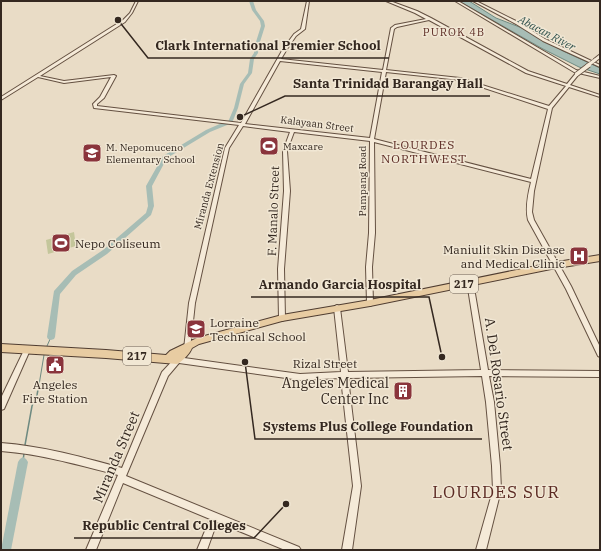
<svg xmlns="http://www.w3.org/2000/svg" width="601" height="551" viewBox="0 0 601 551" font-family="'IBM Plex Serif',serif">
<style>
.green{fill:#c4c69b}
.water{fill:#a7bdb5;stroke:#6e8a81}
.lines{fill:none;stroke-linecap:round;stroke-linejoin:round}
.stream-far1{stroke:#6e8a81;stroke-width:1}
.stream{stroke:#6e8a81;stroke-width:1.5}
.river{fill:#a7bdb5;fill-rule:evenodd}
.secondary-casing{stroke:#645041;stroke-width:2}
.primary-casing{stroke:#503d31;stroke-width:2}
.secondary{fill:#f5ead8;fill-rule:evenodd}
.primary{fill:#e8cca2;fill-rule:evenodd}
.secondary-bridge-far1-casing{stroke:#645041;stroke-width:4;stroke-linecap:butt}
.secondary-bridge-casing{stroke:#645041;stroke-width:5.5;stroke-linecap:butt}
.secondary-bridge-far1{stroke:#f5ead8;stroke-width:3}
.secondary-bridge{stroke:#f5ead8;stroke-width:4}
.labels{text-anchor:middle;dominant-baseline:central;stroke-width:3;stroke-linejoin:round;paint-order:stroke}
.far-street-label{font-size:10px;fill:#342820;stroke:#f1e7d4}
.far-poi-label{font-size:10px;fill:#342820;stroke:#f1e7d4;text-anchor:start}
.far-neighbourhood-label{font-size:11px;letter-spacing:1px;fill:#5c2b24;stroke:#f1e7d4}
.far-water-label{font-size:11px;font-style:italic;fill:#31524d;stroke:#f1e7d4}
.shield{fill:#f1e7d4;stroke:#6d6156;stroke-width:1}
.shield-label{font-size:11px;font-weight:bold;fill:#342820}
.far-quarter-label{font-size:12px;letter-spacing:1px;fill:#5c2b24;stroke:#f1e7d4}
.street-label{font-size:12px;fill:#342820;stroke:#f1e7d4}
.poi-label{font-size:12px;fill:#342820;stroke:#f1e7d4;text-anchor:start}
.near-poi-label{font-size:14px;fill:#342820;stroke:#f1e7d4;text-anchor:end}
.near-street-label{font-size:14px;fill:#342820;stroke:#f1e7d4}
.near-quarter-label{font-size:17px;letter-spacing:1px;fill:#5c2b24;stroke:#f1e7d4}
.leader{fill:none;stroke:#342820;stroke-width:1.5}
.callout-dot{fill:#342820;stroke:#f1e7d4;stroke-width:1.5}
.callout-label{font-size:13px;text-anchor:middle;font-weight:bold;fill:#342820;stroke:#f1e7d4;stroke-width:3;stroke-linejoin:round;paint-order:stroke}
</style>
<rect width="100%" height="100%" fill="#e9dcc6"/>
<!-- green -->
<polygon class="green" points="74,232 76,246 48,254 46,240"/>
<!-- water -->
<polygon class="water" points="459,1 469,1 496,18 522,28 563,51 600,68 600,74 579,67 543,49"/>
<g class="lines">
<!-- stream-far1 -->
<g class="stream-far1">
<polyline points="47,346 51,337"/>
<polyline points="39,385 44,355"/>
</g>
<!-- stream -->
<g class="stream">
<polyline points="25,445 32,406 37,395 39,384"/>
<polyline points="23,462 24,453"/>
</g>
<!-- river -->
<g class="river">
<polygon points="249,1 253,1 256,10 264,21 265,26 259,45 258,53 254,59 252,73 244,84 238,108 232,123 210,132 167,158 152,186 154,206 151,215 107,254 76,275 60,294 55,337 54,339 51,340 48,339 47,337 54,291 72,271 103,250 146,213 148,206 146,186 163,156 206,130 222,123 228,122 234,108 240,84 248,73 250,59 254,53 255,45 261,26 260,21 252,10"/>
<polygon points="23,457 26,459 28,462 11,550 1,550 18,462 20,459"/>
</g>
<defs>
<g id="secondary">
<path d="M 136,1 L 138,1 L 132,13 L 125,22 L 40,76 L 64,81 L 114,75 L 116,76 L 104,98 L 97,104 L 97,106 L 241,123 L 283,49 L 294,34 L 301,29 L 307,1 L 309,1 L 305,29 L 296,36 L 287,49 L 281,59 L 383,70 L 391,28 L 395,25 L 426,19 L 415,13 L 386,1 L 390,1 L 417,11 L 431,18 L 528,71 L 567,84 L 576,73 L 578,73 L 579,74 L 570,85 L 600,95 L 600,97 L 569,87 L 552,108 L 534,191 L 532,212 L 534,220 L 571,286 L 600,347 L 600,357 L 598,356 L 566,289 L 528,220 C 525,208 528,194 531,182 L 374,142 L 375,233 L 372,267 L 373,303 L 372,305 L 370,306 L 368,305 L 367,303 L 366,267 L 369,233 L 370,141 L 294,132 L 287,151 L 290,191 L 284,269 L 285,318 L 284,320 L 282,321 L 280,320 L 279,318 L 278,269 L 284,191 L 283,151 L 290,132 L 243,126 L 229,148 L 195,303 L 190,349 L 189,351 L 187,352 L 185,351 L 184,349 L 189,303 L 225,148 L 239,125 L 94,108 L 93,104 L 100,97 L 111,77 L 64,83 L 38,77 L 1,100 L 1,97 L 123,20 L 130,13 ZM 429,20 L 526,73 L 566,86 L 549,106 L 460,78 L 386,70 L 394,29 L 397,27 ZM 280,61 L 382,72 L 370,138 L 245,124 ZM 386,72 L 460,80 L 548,109 L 531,179 L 374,139 Z"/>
<polygon points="455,1 458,1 576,70 600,76 600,78 574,72"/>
<polygon points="473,1 476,1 518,22 545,39 600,65 600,67 543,41 516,24"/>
<polygon points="599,55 600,55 600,58 596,61 594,61 594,59"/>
<path d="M 468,280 L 472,280 L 473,282 L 488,370 L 600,371 L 600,377 L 489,376 L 494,402 L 500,466 L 501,490 L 486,550 L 476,550 L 493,490 L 492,466 L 486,402 L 482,376 L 348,378 L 361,486 L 352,550 L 342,550 L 353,486 L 341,378 L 300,380 L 179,363 L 168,376 L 126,476 L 299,547 L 301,550 L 285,550 L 217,522 L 207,550 L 197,550 L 210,519 L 123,483 L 96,550 L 86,550 L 118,475 C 79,465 41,454 1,451 L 1,443 C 42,446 82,457 122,468 L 162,372 L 175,358 L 177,357 L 300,374 L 341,372 L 334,308 L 335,306 L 337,305 L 339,306 L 340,308 L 348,372 L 481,370 L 467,282 Z"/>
<polygon points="27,347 29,348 30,350 4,409 1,410 1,398 25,348"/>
</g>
<path id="primary" d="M 600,255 L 600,261 L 551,269 L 370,306 L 282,321 L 199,344 L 192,348 C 190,353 183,361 177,364 L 106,358 L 1,352 L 1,344 L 106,350 L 166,355 L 170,351 L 197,338 L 282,315 L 370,300 L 551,263 Z"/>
</defs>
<!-- secondary casing -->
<use href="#secondary" class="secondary-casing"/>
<!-- primary casing -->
<use href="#primary" class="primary-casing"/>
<!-- secondary -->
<use href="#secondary" class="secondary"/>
<!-- primary -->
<use href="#primary" class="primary"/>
<defs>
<polyline id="secondary-bridge-far1" points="587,66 595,60"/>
<polyline id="secondary-bridge" points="577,74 589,65"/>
</defs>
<!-- secondary-bridge-far1 casing -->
<use href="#secondary-bridge-far1" class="secondary-bridge-far1-casing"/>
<!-- secondary-bridge casing -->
<use href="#secondary-bridge" class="secondary-bridge-casing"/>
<!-- secondary-bridge-far1 -->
<use href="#secondary-bridge-far1" class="secondary-bridge-far1"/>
<!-- secondary-bridge -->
<use href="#secondary-bridge" class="secondary-bridge"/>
</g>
<!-- icons -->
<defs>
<symbol id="stadium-square" viewBox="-11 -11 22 22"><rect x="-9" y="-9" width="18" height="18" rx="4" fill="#8a343c" stroke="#f1e7d4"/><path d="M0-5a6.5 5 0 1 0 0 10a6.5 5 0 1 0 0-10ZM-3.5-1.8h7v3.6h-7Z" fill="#fff"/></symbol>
<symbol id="school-square" viewBox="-11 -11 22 22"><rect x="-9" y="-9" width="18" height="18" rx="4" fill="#8a343c" stroke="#f1e7d4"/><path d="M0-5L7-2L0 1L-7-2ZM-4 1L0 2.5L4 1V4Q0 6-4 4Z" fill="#fff"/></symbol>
<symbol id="hospital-square" viewBox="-11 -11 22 22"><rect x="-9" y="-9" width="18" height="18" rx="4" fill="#8a343c" stroke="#f1e7d4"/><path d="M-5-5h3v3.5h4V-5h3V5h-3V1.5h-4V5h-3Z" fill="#fff"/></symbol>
<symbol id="civic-square" viewBox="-11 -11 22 22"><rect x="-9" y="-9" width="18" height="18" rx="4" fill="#8a343c" stroke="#f1e7d4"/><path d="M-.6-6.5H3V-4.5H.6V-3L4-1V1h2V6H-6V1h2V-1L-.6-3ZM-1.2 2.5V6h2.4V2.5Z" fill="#fff"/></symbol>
<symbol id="building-square" viewBox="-11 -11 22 22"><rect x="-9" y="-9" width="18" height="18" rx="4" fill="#8a343c" stroke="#f1e7d4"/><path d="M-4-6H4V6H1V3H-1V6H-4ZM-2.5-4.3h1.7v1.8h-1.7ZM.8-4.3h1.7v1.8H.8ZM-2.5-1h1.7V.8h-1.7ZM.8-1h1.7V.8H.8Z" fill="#fff"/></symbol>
</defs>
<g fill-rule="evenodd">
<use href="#stadium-square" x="258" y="135" width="22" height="22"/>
<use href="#school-square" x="81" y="142" width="22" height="22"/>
<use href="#stadium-square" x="50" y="232" width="22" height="22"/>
<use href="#hospital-square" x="568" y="245" width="22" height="22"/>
<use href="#school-square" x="185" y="318" width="22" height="22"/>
<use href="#civic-square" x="44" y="354" width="22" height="22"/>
<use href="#building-square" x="392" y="380" width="22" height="22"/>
</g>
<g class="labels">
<!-- far-street labels -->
<g class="far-street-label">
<text transform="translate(317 124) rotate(7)">Kalayaan Street</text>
<text transform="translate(362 181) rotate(-90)">Pampang Road</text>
<text transform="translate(209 186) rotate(-75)">Miranda Extension</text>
</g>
<!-- far-poi labels -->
<g class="far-poi-label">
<text x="283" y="146">Maxcare</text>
<text x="106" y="147">M. Nepomuceno<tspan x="106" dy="12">Elementary School</tspan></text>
</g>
<!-- far-neighbourhood labels -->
<g class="far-neighbourhood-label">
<text x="454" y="32">PUROK 4B</text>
</g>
<!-- far-water labels -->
<g class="far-water-label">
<text transform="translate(547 33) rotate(28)">Abacan River</text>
</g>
<!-- shield labels -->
<g class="shield">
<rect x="450" y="275" width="28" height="18" rx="3"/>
<rect x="123" y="347" width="28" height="18" rx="3"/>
</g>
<g class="shield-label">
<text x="464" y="284">217</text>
<text x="137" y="356">217</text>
</g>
<!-- far-quarter labels -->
<g class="far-quarter-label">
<text x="424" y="144">LOURDES<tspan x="424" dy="14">NORTHWEST</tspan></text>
</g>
<!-- street labels -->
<g class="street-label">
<text transform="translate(273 211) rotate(-88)">F. Manalo Street</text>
<text x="325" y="363">Rizal Street</text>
</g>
<!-- poi labels -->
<g class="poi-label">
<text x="75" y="243">Nepo Coliseum</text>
<text x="565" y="249" text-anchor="end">Maniulit Skin Disease<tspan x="565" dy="14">and Medical Clinic</tspan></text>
<text x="210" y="322">Lorraine<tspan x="210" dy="14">Technical School</tspan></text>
<text x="55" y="384" text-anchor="middle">Angeles<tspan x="55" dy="14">Fire Station</tspan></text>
</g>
<!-- near-poi labels -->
<g class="near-poi-label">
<text x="389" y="383">Angeles Medical<tspan x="389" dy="16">Center Inc</tspan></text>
</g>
<!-- near-street labels -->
<g class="near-street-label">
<text transform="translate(499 384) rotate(82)">A. Del Rosario Street</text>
<text transform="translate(116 457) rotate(-67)">Miranda Street</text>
</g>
<!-- near-quarter labels -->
<g class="near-quarter-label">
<text x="496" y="492">LOURDES SUR</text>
</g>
</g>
<!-- callouts -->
<path class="leader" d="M118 20L148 58H389M240 117L285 96H490M442 357L429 297H251M245 362L255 439H482M286 504L254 538H74"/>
<g class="callout-dot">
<circle cx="118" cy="20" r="4"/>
<circle cx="240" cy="117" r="4"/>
<circle cx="442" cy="357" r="4"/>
<circle cx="245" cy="362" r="4"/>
<circle cx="286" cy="504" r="4"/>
</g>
<g class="callout-label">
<text x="268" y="50">Clark International Premier School</text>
<text x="388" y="88">Santa Trinidad Barangay Hall</text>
<text x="340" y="289">Armando Garcia Hospital</text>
<text x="368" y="431">Systems Plus College Foundation</text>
<text x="164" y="530">Republic Central Colleges</text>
</g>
<!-- border -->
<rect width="601" height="551" fill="none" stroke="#342820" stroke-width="4"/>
</svg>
